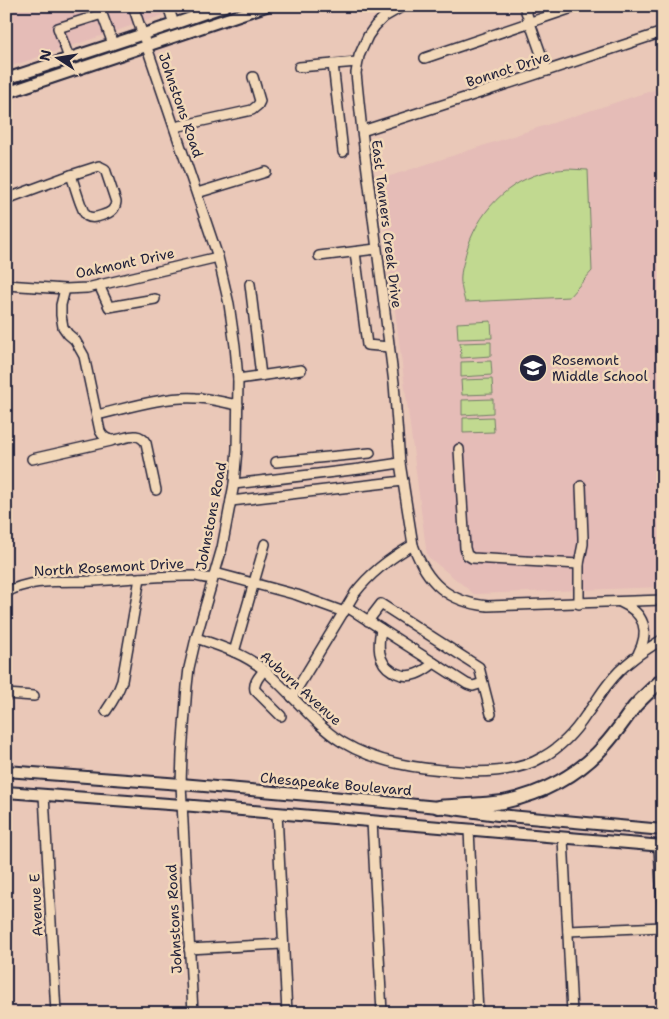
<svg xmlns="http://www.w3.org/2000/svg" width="669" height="1019" viewBox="0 0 669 1019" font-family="'Shantell Sans',sans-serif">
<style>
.built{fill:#e5bcb7}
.pitch{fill:#c1d990;stroke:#727e66}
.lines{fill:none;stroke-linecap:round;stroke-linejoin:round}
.minor-casing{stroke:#22223b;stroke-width:12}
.major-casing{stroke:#22223b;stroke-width:14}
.highway-casing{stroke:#22223b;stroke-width:16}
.minor{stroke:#f2d8b9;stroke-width:9}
.major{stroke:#f2d8b9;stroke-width:10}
.highway{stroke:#f2d8b9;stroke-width:12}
.labels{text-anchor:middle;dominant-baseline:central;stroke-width:5;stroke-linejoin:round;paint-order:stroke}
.street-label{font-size:14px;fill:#22223b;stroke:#f2d8b9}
.poi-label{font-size:14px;fill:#22223b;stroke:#f2d8b9;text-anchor:start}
</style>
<rect width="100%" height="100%" fill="#eac8b8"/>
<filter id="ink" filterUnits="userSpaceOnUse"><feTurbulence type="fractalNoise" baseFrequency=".02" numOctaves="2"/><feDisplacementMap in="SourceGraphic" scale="10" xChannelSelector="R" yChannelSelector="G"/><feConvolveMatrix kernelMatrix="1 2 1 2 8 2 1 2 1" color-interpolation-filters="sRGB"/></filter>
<g filter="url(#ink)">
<!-- built -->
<g class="built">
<polygon points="6,6 190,6 6,68"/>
<polygon points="663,87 663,587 474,594 427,556 378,180"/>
</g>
<!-- pitch -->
<g class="pitch">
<path d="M 568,169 L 588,170 L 592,271 L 569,297 L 465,302 C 463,294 460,284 461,276 C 461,271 463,265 464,261 C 472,221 501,184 542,173 C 550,170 560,170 568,169 Z"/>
<polygon points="491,321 492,338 458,339 457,323"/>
<polygon points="491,342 491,356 461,358 460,343"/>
<polygon points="491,361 492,375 461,377 461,362"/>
<polygon points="492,379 493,394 462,395 461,380"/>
<polygon points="493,399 493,413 462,415 462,400"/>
<polygon points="493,417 494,432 463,433 463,418"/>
</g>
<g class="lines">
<defs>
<g id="minor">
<polyline points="133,6 218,257 229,304 235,346 238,379 237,449 234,484 222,548 196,638 189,668 187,686 182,754 181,784 193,1013"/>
<polyline points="168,6 174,24"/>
<path d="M 403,6 L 384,17 L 375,26 L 368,36 L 359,56 L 356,73 L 362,131 L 394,383 L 400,463 L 413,545 C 427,583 448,602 488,606 L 663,600"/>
<polyline points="524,6 547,71"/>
<polyline points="69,58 58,28 102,14 113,44"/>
<polyline points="425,58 578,6"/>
<polyline points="333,64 343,152"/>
<polyline points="299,67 357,62"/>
<polyline points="175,127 252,110 258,105 260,101 253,77"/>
<polyline points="362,131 489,90 663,32"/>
<path d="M 99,166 L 105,169 L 116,202 C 115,210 110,213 103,215 C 98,217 92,219 87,216 C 82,213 74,183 71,175 Z"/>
<polyline points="197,193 266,172"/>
<polyline points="6,199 71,175"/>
<polyline points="355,252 367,345 389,347"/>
<polyline points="319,256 376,249"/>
<polyline points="250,284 261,376"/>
<polyline points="6,285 65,289 87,288 218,257"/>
<polyline points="99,285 109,307 155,299"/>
<path d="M 65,289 L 61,305 L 61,315 L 63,327 L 68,334 L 75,340 L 84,356 L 100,431 C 112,454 134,423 146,443 L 156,490"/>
<polyline points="238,379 301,370"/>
<path d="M 97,415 C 127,408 165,396 196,398 C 210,398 225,403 238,405"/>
<polyline points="459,449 465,548 467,555 472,558 579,564"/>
<polyline points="32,459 111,441"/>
<polyline points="276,462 370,453"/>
<polyline points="234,484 360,469 400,463"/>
<polyline points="231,501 403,481"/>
<path d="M 6,593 C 28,578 66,582 92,581 C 127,579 161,575 196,576 C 201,577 206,579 211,578 L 219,574 L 297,595 L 344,612"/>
<path d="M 620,602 C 645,613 650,631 638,654"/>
<polyline points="579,604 579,564 583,544 583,537 581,486"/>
<polyline points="347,607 467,684 473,686 483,683 479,667 381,604 368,621"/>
<path d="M 381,629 C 378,645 377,662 392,671"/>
<path d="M 196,638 C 220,646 245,654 264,670 C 291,692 313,724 342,742 C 377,763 418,769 458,771 C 486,773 518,772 543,757 C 561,747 575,732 586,715 C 594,705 600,694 608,684 C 623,664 642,652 663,639"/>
<polyline points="234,652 265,544"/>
<path d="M 264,670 C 260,676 253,682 255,690 L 281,716"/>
<path d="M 396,673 C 410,680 423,672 434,663"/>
<polyline points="483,683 491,714"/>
<polyline points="6,694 34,696"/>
<path d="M 292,697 L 355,593 C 371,572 390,558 413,545"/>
<path d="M 106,711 C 113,701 118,693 122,681 L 140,578"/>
<polyline points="44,795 56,1013"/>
<polyline points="277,813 287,1013"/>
<polyline points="372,821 382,1013"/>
<polyline points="469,830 478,1013"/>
<polyline points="563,838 572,1013"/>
<polyline points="659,846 663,922"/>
<polyline points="568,931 663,927"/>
<polyline points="189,949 283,944"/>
</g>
<g id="major">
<polyline points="6,79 168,26 225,6"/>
<polyline points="6,93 266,6"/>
<polyline points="6,771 181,784 342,798 438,807 498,815 663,830"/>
<polyline points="6,792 182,805 663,846"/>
</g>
<path id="highway" d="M 438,807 C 460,805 482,805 503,802 C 542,794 579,775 605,745 C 616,733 625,719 635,706 C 644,696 653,688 663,679"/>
</defs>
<!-- minor casing -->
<use href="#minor" class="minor-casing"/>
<!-- major casing -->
<use href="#major" class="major-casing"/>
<!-- highway casing -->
<use href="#highway" class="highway-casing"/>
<!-- minor -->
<use href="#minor" class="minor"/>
<!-- major -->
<use href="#major" class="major"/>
<!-- highway -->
<use href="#highway" class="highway"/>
</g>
</g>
<!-- icons -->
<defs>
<symbol id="school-disc" viewBox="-11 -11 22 22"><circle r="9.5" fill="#22223b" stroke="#f2d8b9"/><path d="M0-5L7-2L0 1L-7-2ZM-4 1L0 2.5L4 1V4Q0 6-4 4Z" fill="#fff"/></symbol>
</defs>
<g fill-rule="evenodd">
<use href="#school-disc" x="517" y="352" width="32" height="32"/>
</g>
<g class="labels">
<!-- street labels -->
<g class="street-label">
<text transform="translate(508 69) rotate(-18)">Bonnot Drive</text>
<text transform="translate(181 105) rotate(71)">Johnstons Road</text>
<text transform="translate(387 224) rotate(83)">East Tanners Creek Drive</text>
<text transform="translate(125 263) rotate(-12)">Oakmont Drive</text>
<text transform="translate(211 516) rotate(-79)">Johnstons Road</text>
<text transform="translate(109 567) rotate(-3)">North Rosemont Drive</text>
<text transform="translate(301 688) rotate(42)">Auburn Avenue</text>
<text transform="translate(336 784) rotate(5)">Chesapeake Boulevard</text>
<text transform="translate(36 905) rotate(-93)">Avenue E</text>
<text transform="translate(174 919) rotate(-93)">Johnstons Road</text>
</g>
<!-- poi labels -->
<g class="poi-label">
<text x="552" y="360">Rosemont<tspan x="552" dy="16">Middle School</tspan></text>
</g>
</g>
<!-- margin -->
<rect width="669" height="1019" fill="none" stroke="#f2d8b9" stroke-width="25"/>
<rect x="12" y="12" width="644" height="994" fill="none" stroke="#22223b" stroke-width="2" filter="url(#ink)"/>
<!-- north arrow -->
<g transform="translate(58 58) rotate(282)" stroke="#f2d8b9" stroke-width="4" paint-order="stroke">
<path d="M0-4L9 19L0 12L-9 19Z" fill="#22223b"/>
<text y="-8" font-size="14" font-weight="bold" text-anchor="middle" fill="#22223b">N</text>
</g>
</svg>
